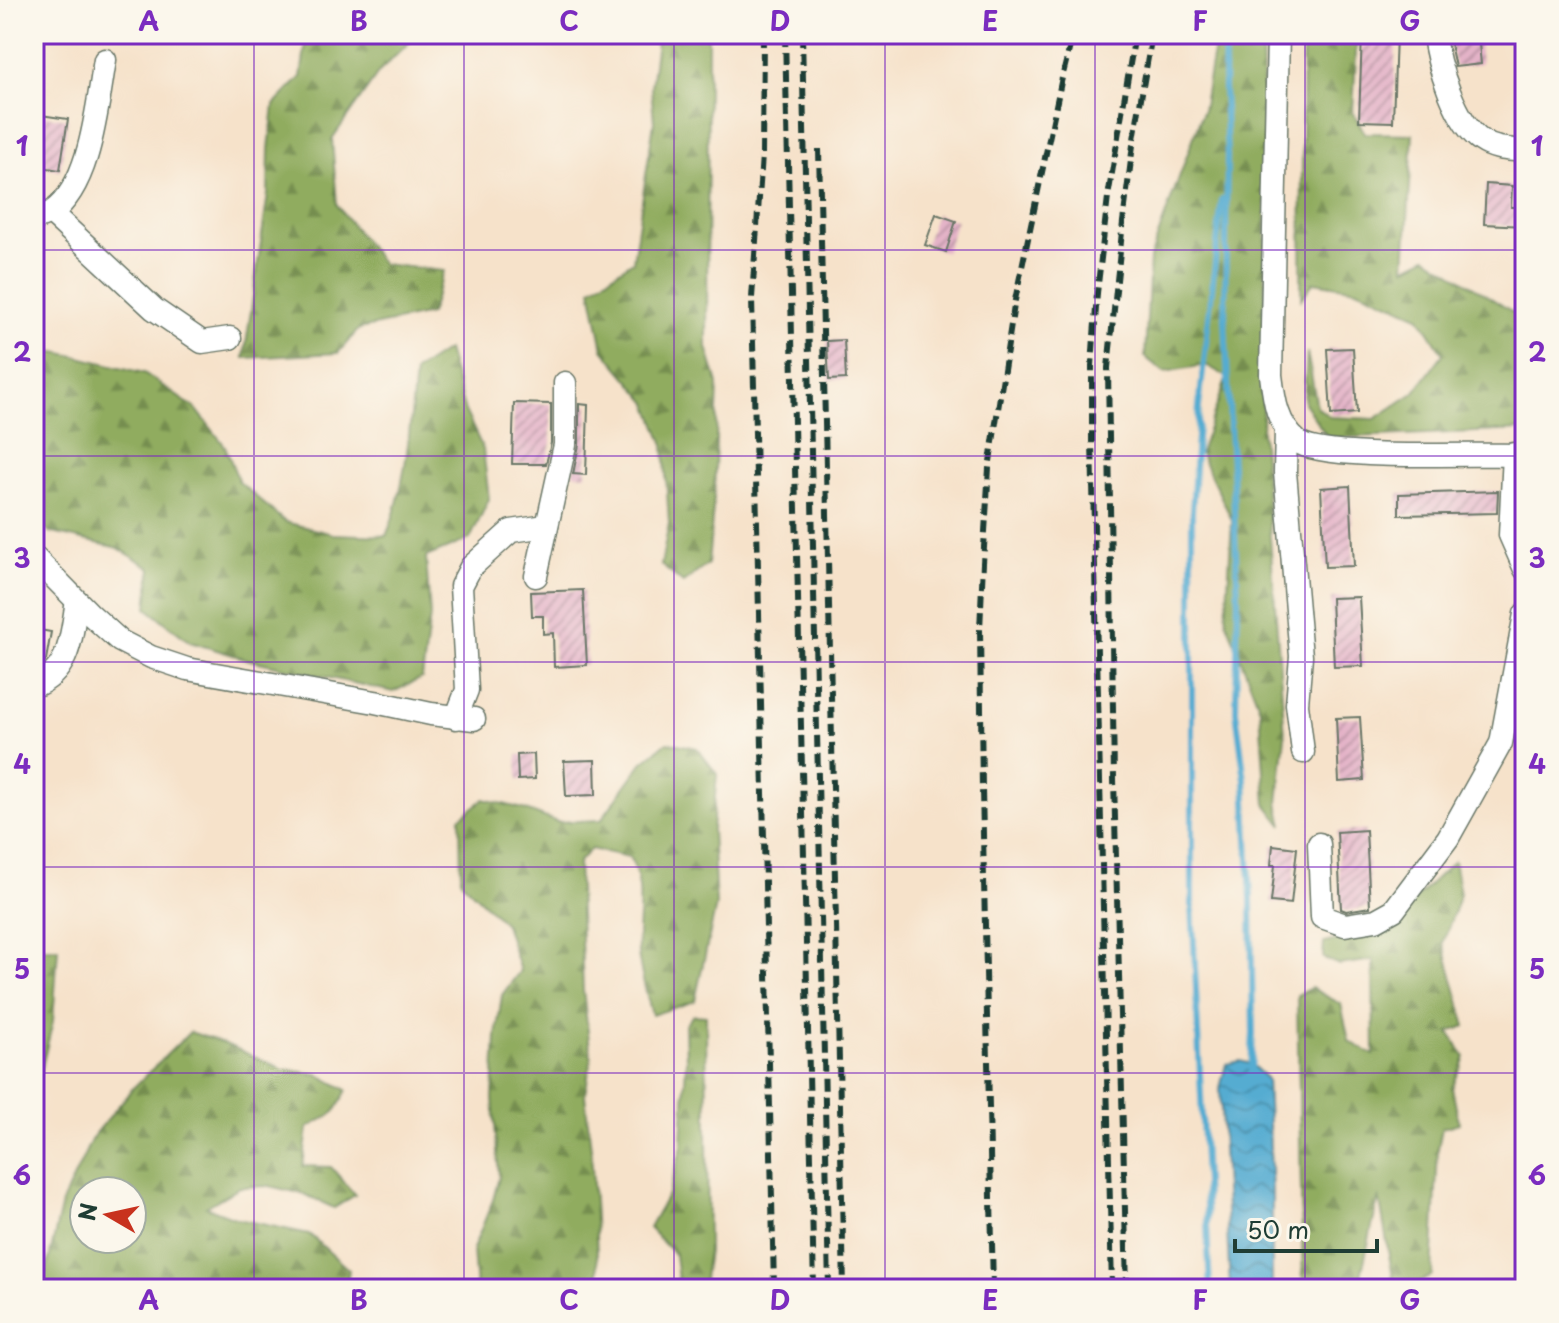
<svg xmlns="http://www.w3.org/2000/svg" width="1559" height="1323" viewBox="0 0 1559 1323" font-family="'Playpen Sans',sans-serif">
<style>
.forest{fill:url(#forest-firs);stroke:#58744a;stroke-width:2;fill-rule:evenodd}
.water{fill:url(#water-waves);stroke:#3a7482;stroke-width:2}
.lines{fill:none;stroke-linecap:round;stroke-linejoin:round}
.stream{stroke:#55acd1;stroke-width:6}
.building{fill:url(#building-hatch)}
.minor-casing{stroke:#6a7768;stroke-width:25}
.minor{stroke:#fff;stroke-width:22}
.rail{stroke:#1f3d34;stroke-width:6;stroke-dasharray:12 6;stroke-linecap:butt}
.grid{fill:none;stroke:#7b2cbf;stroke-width:2;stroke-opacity:0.55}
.neatline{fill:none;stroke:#7b2cbf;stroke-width:3}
.grid-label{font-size:26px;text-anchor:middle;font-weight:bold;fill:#7b2cbf}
</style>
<defs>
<pattern id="forest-firs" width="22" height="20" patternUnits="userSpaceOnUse" patternTransform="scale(2)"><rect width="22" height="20" fill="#90ac5f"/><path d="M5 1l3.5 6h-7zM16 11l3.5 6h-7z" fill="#758d4f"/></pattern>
<pattern id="water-waves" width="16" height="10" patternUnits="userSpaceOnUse" patternTransform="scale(2)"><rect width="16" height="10" fill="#55acd1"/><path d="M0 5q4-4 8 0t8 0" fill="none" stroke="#468daa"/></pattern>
<pattern id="building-hatch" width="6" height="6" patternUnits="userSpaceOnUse" patternTransform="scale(2)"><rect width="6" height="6" fill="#e4b3c8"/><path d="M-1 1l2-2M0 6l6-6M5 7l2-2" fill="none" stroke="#b893a3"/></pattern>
</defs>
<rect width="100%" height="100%" fill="#fbf7ec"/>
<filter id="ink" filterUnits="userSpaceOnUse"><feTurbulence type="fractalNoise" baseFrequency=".0125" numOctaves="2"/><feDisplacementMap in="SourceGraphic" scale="16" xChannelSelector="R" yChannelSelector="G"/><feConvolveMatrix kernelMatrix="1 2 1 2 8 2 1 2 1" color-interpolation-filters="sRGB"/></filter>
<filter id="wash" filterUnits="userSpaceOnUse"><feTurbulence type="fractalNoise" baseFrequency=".006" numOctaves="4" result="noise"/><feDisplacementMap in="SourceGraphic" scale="32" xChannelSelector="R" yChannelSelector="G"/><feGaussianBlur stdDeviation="1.8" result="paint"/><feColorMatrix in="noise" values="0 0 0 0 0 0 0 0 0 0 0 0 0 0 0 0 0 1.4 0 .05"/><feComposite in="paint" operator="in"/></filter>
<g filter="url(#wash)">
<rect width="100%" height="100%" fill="#f6e2ca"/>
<!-- forest -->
<g class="forest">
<polygon points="307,34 418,34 379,72 332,139 337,205 382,264 444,271 430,314 359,329 338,353 244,358 268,194 269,149 274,105 301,77"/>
<polygon points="658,34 708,34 707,347 718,384 714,497 708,564 683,583 661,565 669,523 664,445 648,403 603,349 591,289 633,261 654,122 651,87"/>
<polygon points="1216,34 1262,34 1266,231 1262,432 1285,736 1278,803 1283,826 1266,804 1260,709 1226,620 1232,520 1200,453 1227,377 1206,365 1164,372 1145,357 1150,258 1203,111"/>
<polygon points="1303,34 1357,34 1353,113 1365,133 1413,134 1405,268 1427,257 1525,320 1525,430 1328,438 1304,403 1307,352 1317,407 1330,417 1375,419 1414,393 1443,354 1419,316 1357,289 1314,282 1301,299"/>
<path d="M 34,348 L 71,355 L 144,373 L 197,410 L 225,446 L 239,482 L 285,522 L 333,534 L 386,536 C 407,487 410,425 415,371 L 447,350 L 465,411 L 483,449 L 489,499 L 470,539 L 426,557 L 430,616 L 422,678 L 393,692 L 250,660 L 190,642 L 147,608 L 151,568 L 118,548 L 49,532 L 34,517 Z"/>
<path d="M 667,742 L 697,748 L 717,774 L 712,830 L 716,905 L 695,1001 L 652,1015 C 647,995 640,973 638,952 C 636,921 647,884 629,857 L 591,849 L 578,862 L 583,990 L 591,1058 L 585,1095 L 591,1149 L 599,1289 L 476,1289 L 473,1249 L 493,1200 L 499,1177 L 493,1098 L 496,1036 L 502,995 L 520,971 L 505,924 L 461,881 L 460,818 L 484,799 L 523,809 L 557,822 L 601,820 L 642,763 Z"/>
<polygon points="1454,861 1460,894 1443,943 1466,1026 1449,1032 1465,1057 1452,1088 1459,1123 1442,1128 1438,1148 1432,1275 1409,1289 1403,1289 1393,1278 1379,1196 1358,1289 1303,1289 1297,995 1311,988 1341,1004 1349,1041 1374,1055 1373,960 1339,965 1323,958 1324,943 1384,929"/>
<polygon points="34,948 58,948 53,1021 38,1083 34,1118"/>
<polygon points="693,1015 706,1016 708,1251 704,1278 707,1289 679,1289 675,1255 649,1228 668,1194 682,1147 686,1060 685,1025"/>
<path d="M 190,1032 L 223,1043 L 282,1069 L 317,1074 L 347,1090 L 335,1112 L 308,1128 L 303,1166 L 331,1167 L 355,1195 L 334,1208 L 304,1194 L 269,1186 L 240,1187 L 206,1207 L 238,1219 L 309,1234 L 349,1270 L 346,1289 L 34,1289 L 34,1264 L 46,1272 L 62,1203 L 92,1138 L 134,1087 ZM 84,1191 L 132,1191 L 132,1239 L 84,1239 Z"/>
</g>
<!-- water -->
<polygon class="water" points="1240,1061 1251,1064 1267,1079 1272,1193 1272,1289 1230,1289 1220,1088 1226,1064"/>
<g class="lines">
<!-- stream -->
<g class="stream">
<polyline points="1225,34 1224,87 1227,156 1225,319 1238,596 1236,711 1245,780 1251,899 1253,1034 1251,1069"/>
<polyline points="1210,1289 1192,903 1192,512 1199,407 1222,199"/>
</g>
</g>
<g id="blocks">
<!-- building -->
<g class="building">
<polygon points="1362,34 1396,34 1393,122 1359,121"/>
<polygon points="1448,34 1478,34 1481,64 1455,67"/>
<polygon points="34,114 68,119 60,170 34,166"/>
<polygon points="1486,184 1512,186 1511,207 1525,207 1525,226 1484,224"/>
<polygon points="936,214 956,221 946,252 925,245"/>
<polygon points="844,340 846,379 829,380 827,341"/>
<polygon points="1353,348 1357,413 1331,415 1327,349"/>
<polygon points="514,403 551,404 551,443 546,464 512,464"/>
<polygon points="579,404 588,405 586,475 573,474 579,445"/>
<polygon points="1350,486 1354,566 1325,567 1321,488"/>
<polygon points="1498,491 1497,513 1399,515 1399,494"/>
<polygon points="583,590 587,665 554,667 553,633 543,634 543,616 532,616 531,592"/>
<polygon points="1359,597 1363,666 1334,667 1331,598"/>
<polygon points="34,629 51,632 46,660 34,670"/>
<polygon points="1360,717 1364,780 1339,782 1336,718"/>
<polygon points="534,754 535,779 518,780 517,755"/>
<polygon points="595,760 596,795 566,796 564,761"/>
<polygon points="1366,830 1370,907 1346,911 1341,909 1337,832"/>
<polygon points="1273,845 1297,848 1291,904 1271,902 1275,865 1271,865"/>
</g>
</g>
</g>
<g filter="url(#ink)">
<use href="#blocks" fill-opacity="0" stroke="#6a7768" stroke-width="2"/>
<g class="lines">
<defs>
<g id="minor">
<path d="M 1278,34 L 1271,375 C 1274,400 1277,425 1298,442 C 1321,461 1486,453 1525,455"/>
<path d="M 1434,34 C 1437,64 1456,124 1482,141 C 1495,150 1510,149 1525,151"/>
<polyline points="51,213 154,309 202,342 230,338"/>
<path d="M 34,219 C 40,217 47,215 52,212 C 91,185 97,105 105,60"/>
<polyline points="1286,430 1285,472 1301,656 1297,704 1303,752"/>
<polyline points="1514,454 1510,535 1525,569"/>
<polyline points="34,557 90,614 120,641 151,657 187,669 375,702 431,714 474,719"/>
<polyline points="536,576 565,445 565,383"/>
<path d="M 34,686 C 71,672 71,635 77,601"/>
<polyline points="456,718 467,690 461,586 471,567 511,531 546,526"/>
<polyline points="1319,844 1322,917 1345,925 1376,920 1394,910 1448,838 1501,743 1525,614"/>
</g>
</defs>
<!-- minor casing -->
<use href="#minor" class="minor-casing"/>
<!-- minor -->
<use href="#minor" class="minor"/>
<!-- rail -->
<g class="rail">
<polyline points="763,34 762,155 752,298 774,1289"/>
<polyline points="785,34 814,1289"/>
<polyline points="802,34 829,1289"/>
<polyline points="819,149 844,1289"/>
<polyline points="993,1289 982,789 980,630 983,563 989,468 1014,305 1061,82 1073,34"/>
<polyline points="1112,1289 1092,441 1092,366 1097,293 1108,197 1135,34"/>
<polyline points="1127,1289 1114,779 1108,368 1123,222 1133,145 1152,34"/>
</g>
</g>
</g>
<!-- grid -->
<path class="grid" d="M 254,34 L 254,1289M 464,34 L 464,1289M 674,34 L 674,1289M 885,34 L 885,1289M 1095,34 L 1095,1289M 1305,34 L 1305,1289M 34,250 L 1525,250M 34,456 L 1525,456M 34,662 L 1525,662M 34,867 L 1525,867M 34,1073 L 1525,1073"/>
<!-- margin -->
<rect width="1559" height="1323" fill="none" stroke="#fbf7ec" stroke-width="88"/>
<!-- north arrow -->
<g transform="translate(108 1215) rotate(279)"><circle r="38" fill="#fbf7ec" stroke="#a3ada2" stroke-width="2"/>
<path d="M0-6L14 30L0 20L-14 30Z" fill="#c8321e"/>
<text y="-12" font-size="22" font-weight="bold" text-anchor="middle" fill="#1f3d34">N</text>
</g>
<!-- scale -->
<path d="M1235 1239v12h142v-12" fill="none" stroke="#1f3d34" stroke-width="4"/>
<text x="1247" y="1239" font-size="24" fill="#1f3d34" stroke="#fbf7ec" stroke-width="6" paint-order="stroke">50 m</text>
<rect x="44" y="44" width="1471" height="1235" class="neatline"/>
<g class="grid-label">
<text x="149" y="31">A</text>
<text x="359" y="31">B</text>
<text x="569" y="31">C</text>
<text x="780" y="31">D</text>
<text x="990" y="31">E</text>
<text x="1200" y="31">F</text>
<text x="1410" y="31">G</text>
<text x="22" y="156">1</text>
<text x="1537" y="156">1</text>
<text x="22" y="362">2</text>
<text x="1537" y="362">2</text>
<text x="22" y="568">3</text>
<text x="1537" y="568">3</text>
<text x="22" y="774">4</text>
<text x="1537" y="774">4</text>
<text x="22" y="979">5</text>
<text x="1537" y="979">5</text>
<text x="22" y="1185">6</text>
<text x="1537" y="1185">6</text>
<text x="149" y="1310">A</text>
<text x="359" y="1310">B</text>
<text x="569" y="1310">C</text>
<text x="780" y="1310">D</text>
<text x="990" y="1310">E</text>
<text x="1200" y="1310">F</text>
<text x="1410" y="1310">G</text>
</g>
</svg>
